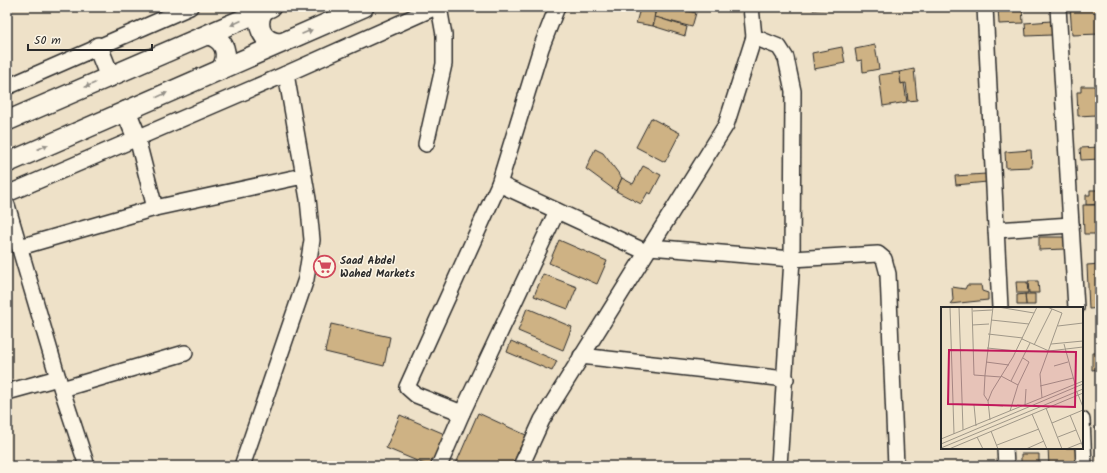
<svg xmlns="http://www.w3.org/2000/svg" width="1107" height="473" viewBox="0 0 1107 473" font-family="Kalam,sans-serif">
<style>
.building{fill:#ceb284;stroke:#2b2b2b}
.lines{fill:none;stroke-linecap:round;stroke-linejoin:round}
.minor-casing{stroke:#2b2b2b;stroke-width:18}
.tertiary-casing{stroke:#2b2b2b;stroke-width:22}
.minor{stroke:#fcf5e5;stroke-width:15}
.tertiary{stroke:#fcf5e5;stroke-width:19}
.oneway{fill:#949088}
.labels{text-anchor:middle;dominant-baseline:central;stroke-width:3;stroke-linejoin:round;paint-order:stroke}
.poi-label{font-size:11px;font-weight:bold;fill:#2b2b2b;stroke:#fcf5e5;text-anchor:start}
.inset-road{fill:none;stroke:#a09889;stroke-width:1}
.view{fill:#c2185b;fill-opacity:0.15;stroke:#c2185b;stroke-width:2}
.inset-edge{fill:none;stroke:#2b2b2b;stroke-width:2}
</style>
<rect width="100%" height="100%" fill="#eee1c8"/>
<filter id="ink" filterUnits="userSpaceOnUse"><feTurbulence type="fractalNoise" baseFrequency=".025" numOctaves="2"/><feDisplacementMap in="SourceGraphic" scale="8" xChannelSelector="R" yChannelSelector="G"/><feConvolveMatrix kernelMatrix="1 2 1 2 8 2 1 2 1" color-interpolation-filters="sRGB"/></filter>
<g filter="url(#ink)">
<!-- building -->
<g class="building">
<polygon points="657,7 672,7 696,13 692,27 654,17"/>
<polygon points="812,7 832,7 832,8 813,10"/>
<polygon points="998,7 1022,7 1023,23 999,24"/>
<polygon points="1070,7 1100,7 1100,34 1072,35"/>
<polygon points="640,9 655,12 653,26 636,23"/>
<polygon points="656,17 687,27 685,36 653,26"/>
<polygon points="1051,21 1052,35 1026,36 1025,23"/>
<polygon points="875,45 879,69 863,72 862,60 857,61 855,49"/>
<polygon points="842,47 845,63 814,69 812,53"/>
<polygon points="914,69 917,100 908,101 906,83 901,84 899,72"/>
<polygon points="899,72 901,84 904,83 907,102 883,106 879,75"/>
<polygon points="1100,85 1100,113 1097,113 1095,86"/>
<polygon points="1081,86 1095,86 1096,115 1078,116 1077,92 1081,92"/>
<polygon points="651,118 680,133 665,162 636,147"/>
<polygon points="1100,147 1100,159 1081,160 1080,148"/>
<polygon points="595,149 603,153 622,178 616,191 586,169"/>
<polygon points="1031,150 1032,167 1006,168 1005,152"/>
<polygon points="643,166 661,175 651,194 648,192 641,204 616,191 622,178 633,184"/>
<polygon points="986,174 987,182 956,185 955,176"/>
<polygon points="1090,190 1100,190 1100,204 1086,205 1086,195 1090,195"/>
<polygon points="1083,205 1100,205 1100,234 1084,234"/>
<polygon points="1039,237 1065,237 1065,249 1039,250"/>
<polygon points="559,240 607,261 597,284 549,263"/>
<polygon points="1100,264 1100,308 1089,309 1087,265"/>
<polygon points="543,274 577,287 568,309 534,296"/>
<polygon points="1028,281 1038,281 1039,293 1029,293"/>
<polygon points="1016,282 1027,282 1028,293 1017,293"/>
<polygon points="967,285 981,285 982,291 988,293 988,300 950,304 953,300 952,287 965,289"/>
<polygon points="1025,294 1035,294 1035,305 1026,305"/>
<polygon points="1025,294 1026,305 1017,305 1017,295"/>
<polygon points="527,308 572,327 563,350 518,331"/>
<polygon points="331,324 390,337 384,366 325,352"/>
<polygon points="511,341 557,361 552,371 507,352"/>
<polygon points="1092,353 1100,353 1100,369 1092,370"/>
<polygon points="478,413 526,435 512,466 455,466"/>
<polygon points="400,415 447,435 434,466 429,466 386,448"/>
<polygon points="1100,424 1100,454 1097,455 1096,425"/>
<polygon points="1048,448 1075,448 1077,466 1049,466"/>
<polygon points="1021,454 1039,454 1039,464 1021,465"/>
</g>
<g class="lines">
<defs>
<g id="minor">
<polyline points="985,7 1000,308"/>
<polyline points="1058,7 1076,308"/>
<polyline points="754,37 779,47 786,58 793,91 792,259 779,466"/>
<polyline points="7,87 190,7"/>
<polyline points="137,138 155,208"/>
<polyline points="426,144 444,64 444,35 439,7"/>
<polyline points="499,184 646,252"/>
<polyline points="7,194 286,74 436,7"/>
<polyline points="7,205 58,378 87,466"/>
<polyline points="996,230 1071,225"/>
<polyline points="20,247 155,208 303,176"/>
<polyline points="650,247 792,259 878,254 884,259 888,274 896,466"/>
<polyline points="581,356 786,379"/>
<polyline points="62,389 185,353"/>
<polyline points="7,392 58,378"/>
<polyline points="462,413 416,395 407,387 499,184 541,48 557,7"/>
<polyline points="1082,420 1084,466"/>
<polyline points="1005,448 1006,466"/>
<polyline points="242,466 306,279 312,240 308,199 286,74"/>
<polyline points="439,466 462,413 557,211"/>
<polyline points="521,466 542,420 726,125 754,37 751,7"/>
</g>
<g id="tertiary">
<path d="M 263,11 C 255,26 262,42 280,43"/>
<path d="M 208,35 C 225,39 230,55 221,69"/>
<polyline points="98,47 110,77"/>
<polyline points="126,111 137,138"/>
<polyline points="7,121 271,7"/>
<polyline points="7,163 364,7"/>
</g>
</defs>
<!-- minor casing -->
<use href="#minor" class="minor-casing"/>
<!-- tertiary casing -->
<use href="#tertiary" class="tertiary-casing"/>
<!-- minor -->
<use href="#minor" class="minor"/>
<!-- tertiary -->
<use href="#tertiary" class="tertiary"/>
</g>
<!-- one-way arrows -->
<defs><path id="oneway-solid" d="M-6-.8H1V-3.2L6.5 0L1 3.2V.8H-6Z"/></defs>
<g class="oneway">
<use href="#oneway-solid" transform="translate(236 23) rotate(156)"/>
<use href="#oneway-solid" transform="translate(307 32) rotate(-23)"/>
<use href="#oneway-solid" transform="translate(90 85) rotate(157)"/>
<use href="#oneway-solid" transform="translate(162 95) rotate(-24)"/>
<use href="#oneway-solid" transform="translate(43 147) rotate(-24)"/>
</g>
</g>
<!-- icons -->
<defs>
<symbol id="supermarket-ring" viewBox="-11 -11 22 22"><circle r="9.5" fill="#fcf5e5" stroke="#d1495b" stroke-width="1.5"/><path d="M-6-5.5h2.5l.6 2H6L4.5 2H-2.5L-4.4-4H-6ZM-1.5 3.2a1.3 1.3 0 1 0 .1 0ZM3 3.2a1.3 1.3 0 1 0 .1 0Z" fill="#d1495b"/></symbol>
</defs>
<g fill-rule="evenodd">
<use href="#supermarket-ring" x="312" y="254" width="25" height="25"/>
</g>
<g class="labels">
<!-- poi labels -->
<g class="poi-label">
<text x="340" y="261">Saad Abdel<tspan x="340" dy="13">Wahed Markets</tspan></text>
</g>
</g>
<!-- overview -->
<g transform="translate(941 307)">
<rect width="142" height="142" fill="#eee1c8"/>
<path class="inset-road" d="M 9,0 L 13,127M 18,0 L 22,123M 31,0 L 33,68 L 60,70M 57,0 L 93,6M 32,4 L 51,3M 50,13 L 88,17M 31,18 L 48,17M 117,19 L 142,16M 47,27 L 82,31M 81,32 L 108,44 L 142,40M 110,37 L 142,34M 123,37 L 134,77M 93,38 L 111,2M 46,41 L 76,44M 45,55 L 68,58M 113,59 L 127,55M 60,69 L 77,78M 70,74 L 89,36M 99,79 L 132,71M 136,85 L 142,100M 101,91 L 99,67 L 121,6 L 106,0M 47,94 L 43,88 L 44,68 L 52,0M 33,98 L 35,119M 48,98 L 62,99M 84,98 L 85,82M 105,101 L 121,142M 69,104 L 77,78 L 88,55 L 82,51M 91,107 L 106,142M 129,108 L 142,140M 49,113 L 47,94 L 51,84 L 72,50 L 96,0M 111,116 L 142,103M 50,124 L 57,142M 36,130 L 42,142M 117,130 L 135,123M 0,132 L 142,74M 0,137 L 142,77M 56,138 L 98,122M 0,141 L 142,82M 8,142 L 142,86M 85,142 L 103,134M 125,142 L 140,136"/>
<path class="view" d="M 8,43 L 135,45 L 134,100 L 7,97 Z"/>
<rect width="142" height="142" class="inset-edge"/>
</g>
<!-- margin -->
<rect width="1107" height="473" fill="none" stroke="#fcf5e5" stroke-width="24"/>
<rect x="12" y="12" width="1083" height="449" fill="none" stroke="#2b2b2b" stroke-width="1.5" filter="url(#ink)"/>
<!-- scale -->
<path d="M28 44v6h124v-6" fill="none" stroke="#2b2b2b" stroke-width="2"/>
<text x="34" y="44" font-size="12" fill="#2b2b2b" stroke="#fcf5e5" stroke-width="3" paint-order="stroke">50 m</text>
</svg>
